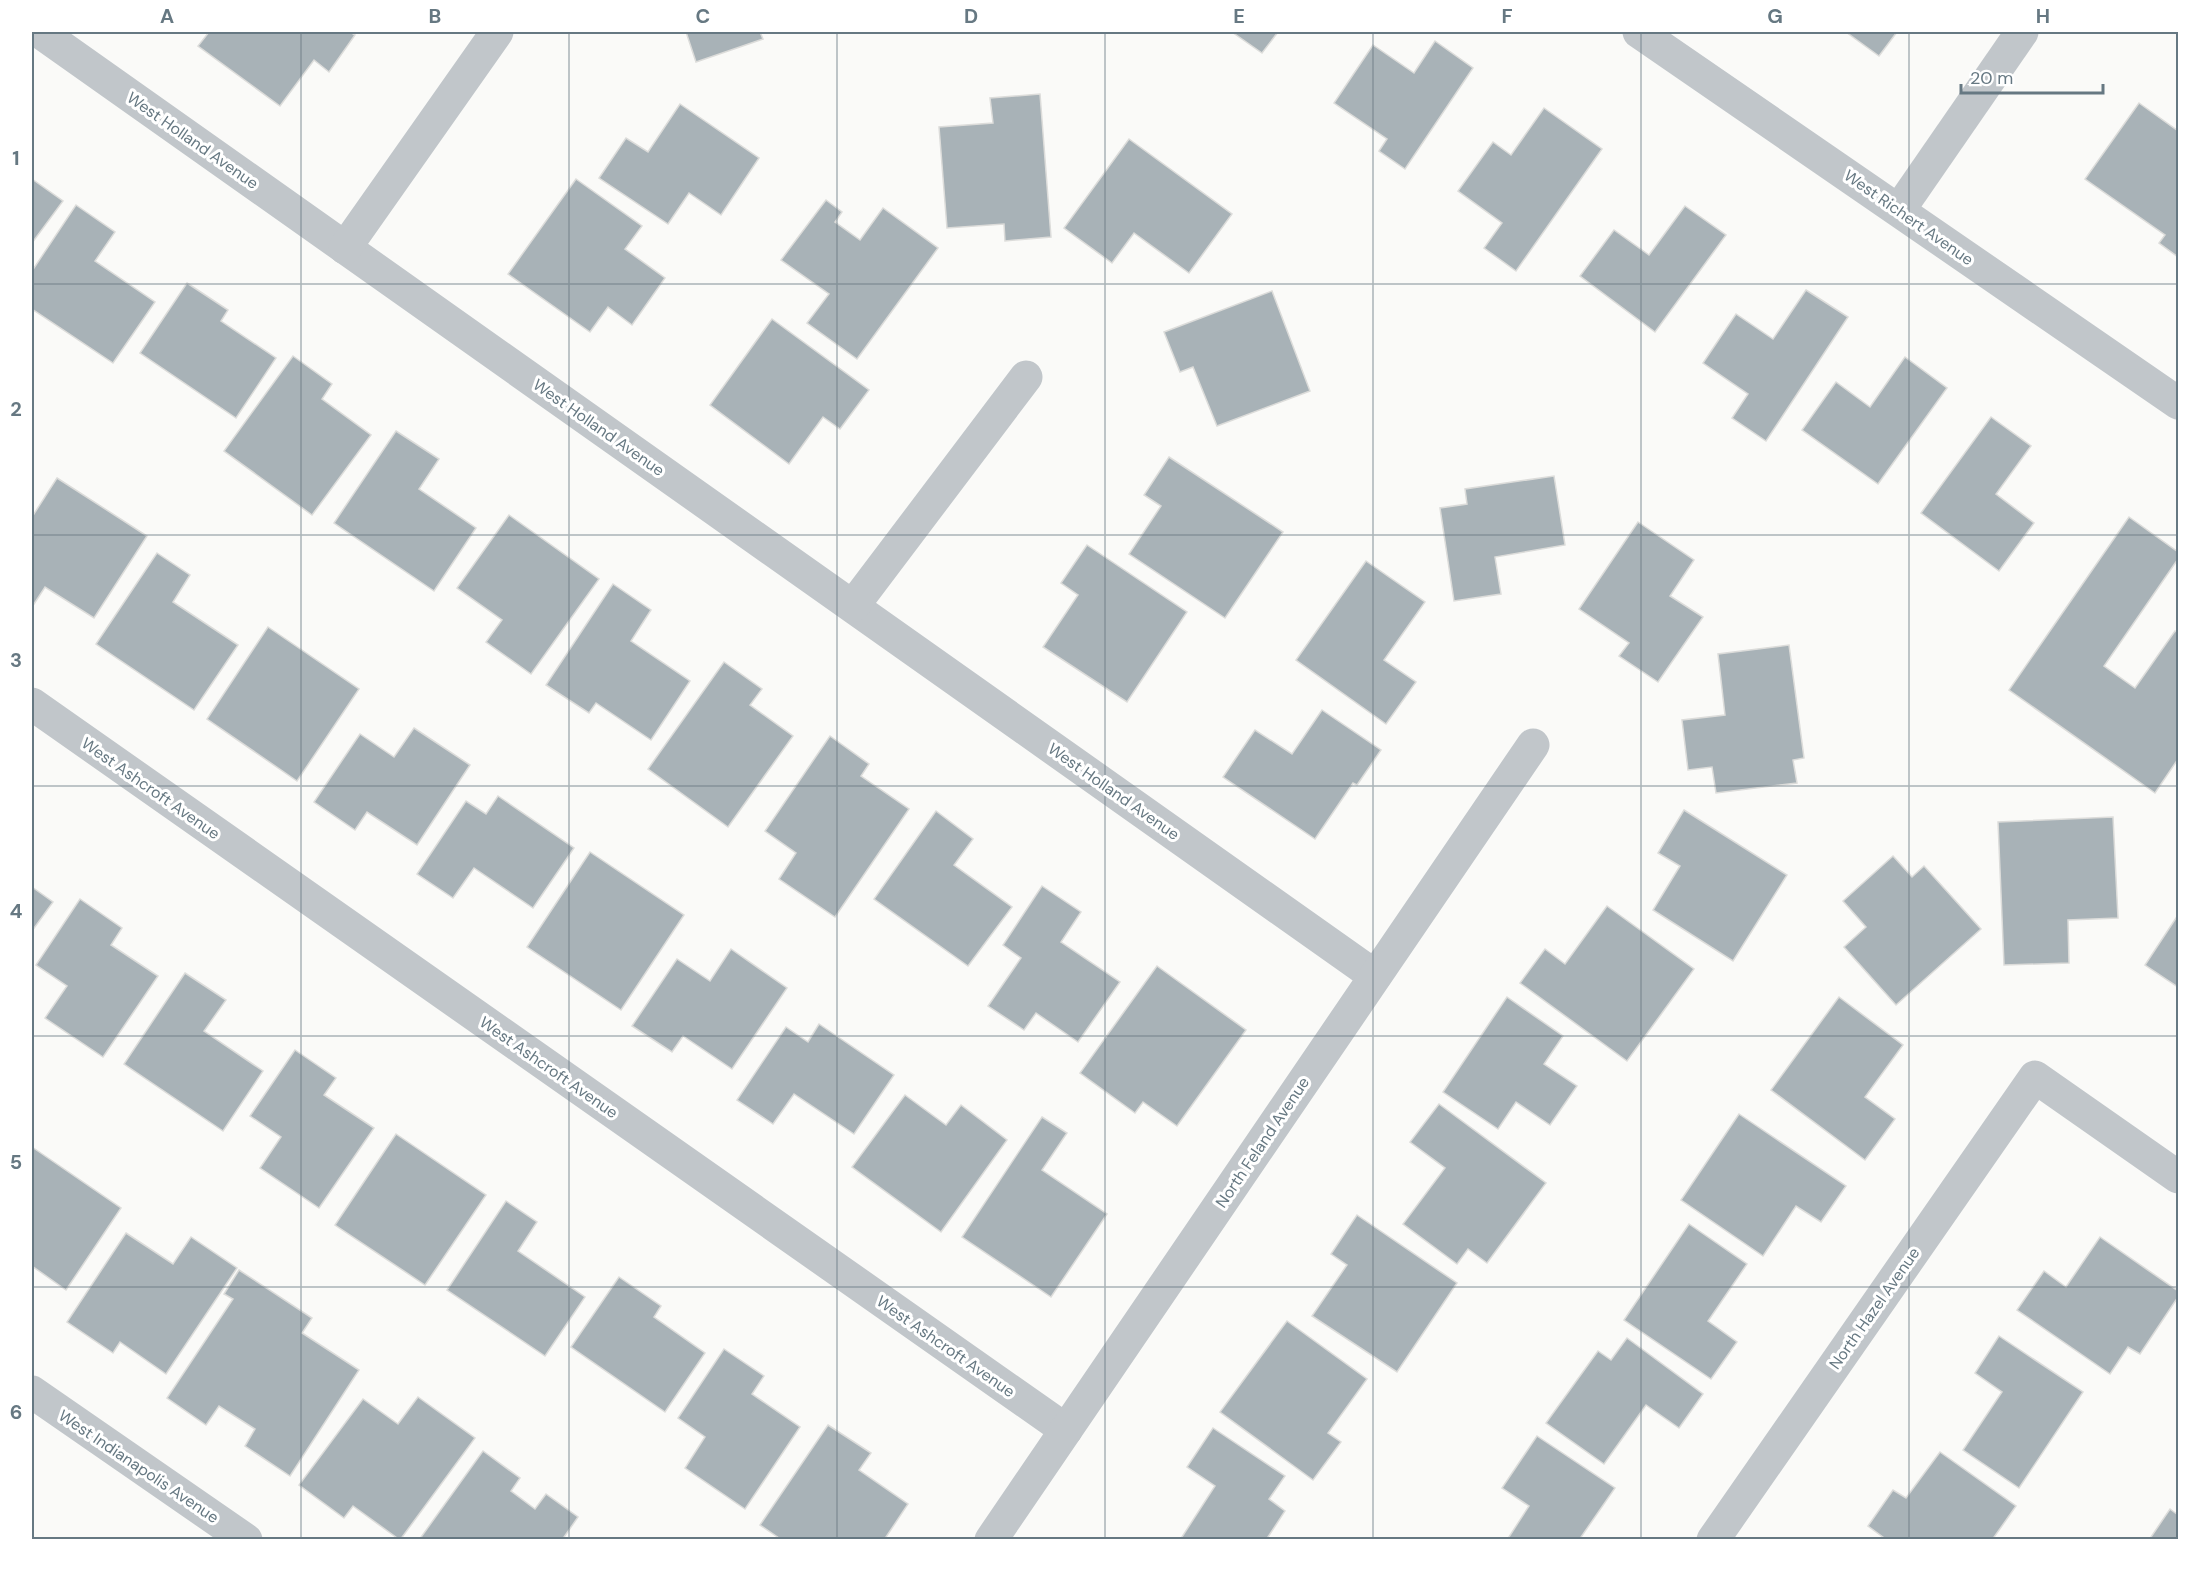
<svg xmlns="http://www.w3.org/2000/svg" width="2210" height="1571" viewBox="0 0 2210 1571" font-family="'DM Sans',sans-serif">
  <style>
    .building { fill: #a8b2b7; stroke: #dcdcda; stroke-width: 1.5 }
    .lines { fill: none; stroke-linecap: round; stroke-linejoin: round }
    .minor { stroke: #c1c6ca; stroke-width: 33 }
    .grid { fill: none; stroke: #667882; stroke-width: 1.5; stroke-opacity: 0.55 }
    .labels { text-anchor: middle; stroke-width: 6; stroke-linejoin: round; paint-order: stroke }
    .street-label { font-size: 16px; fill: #667882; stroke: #fff }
    .neatline { fill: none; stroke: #667882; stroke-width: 2 }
    .grid-label { font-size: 20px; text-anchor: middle; font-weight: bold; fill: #667882 }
  </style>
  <rect width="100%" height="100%" fill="#fafaf8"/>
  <g class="building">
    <path d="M 209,32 L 350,32 L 355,35 L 329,72 L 314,60 L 280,106 L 198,46 Z"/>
    <path d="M 686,32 L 760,32 L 763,39 L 696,62 Z"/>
    <path d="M 1232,32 L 1278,32 L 1262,53 Z"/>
    <path d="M 1846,32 L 1897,32 L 1879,56 Z"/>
    <path d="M 1435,41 L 1473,68 L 1405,169 L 1379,151 L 1387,139 L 1334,103 L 1373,45 L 1414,73 Z"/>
    <path d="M 1040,94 L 1051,237 L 1005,241 L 1004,224 L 947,228 L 939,127 L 993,123 L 990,98 Z"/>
    <path d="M 2139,103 L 2178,131 L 2178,257 L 2159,243 L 2165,235 L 2085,179 Z"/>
    <path d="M 680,104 L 759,158 L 721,215 L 689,193 L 668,224 L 599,178 L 626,138 L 648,152 Z"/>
    <path d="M 1544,108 L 1602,149 L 1516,271 L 1484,248 L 1502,223 L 1458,191 L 1493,142 L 1511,155 Z"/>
    <path d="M 1129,139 L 1232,214 L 1189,273 L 1134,233 L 1112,263 L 1064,228 Z"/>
    <path d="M 32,179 L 63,201 L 32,243 Z"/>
    <path d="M 576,179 L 642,226 L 625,249 L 665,278 L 632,325 L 608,307 L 590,332 L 508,274 Z"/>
    <path d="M 826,200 L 842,212 L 835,222 L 860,240 L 883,208 L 938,248 L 857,359 L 807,323 L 829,294 L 781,260 Z"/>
    <path d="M 76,205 L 115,232 L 95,261 L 155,302 L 113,363 L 32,309 L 32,271 Z"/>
    <path d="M 1685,206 L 1726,235 L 1655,332 L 1580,276 L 1614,230 L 1649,255 Z"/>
    <path d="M 187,283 L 228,310 L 221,321 L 276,358 L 236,418 L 140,353 Z"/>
    <path d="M 1806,290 L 1848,317 L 1766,441 L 1732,418 L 1748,394 L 1703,363 L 1736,314 L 1773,339 Z"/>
    <path d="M 1272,291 L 1310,391 L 1217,426 L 1193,367 L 1180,372 L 1164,332 Z"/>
    <path d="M 772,319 L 869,390 L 840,429 L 823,417 L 789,464 L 710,405 Z"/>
    <path d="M 293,356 L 332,384 L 322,399 L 371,435 L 312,515 L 224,451 Z"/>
    <path d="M 1905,357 L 1947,388 L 1878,484 L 1802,430 L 1836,382 L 1870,407 Z"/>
    <path d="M 1991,417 L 2031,446 L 1996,494 L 2034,523 L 1999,571 L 1921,513 Z"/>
    <path d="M 396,431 L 439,459 L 419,489 L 476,528 L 434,591 L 334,523 Z"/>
    <path d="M 1169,457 L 1283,532 L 1225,618 L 1129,554 L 1161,506 L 1144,495 Z"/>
    <path d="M 1554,476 L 1565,545 L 1495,557 L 1501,594 L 1454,601 L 1440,508 L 1467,504 L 1465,489 Z"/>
    <path d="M 57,478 L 147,536 L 94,618 L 45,587 L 34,604 L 32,602 L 32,517 Z"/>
    <path d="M 509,515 L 599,579 L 531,674 L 486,642 L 502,620 L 457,588 Z"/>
    <path d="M 2129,517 L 2178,552 L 2178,559 L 2104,666 L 2135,688 L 2175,631 L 2178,633 L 2178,759 L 2155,793 L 2009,690 Z"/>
    <path d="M 1638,522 L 1694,560 L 1670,596 L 1703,617 L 1658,682 L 1619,656 L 1629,643 L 1579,609 Z"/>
    <path d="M 1087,545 L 1187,612 L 1127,702 L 1043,647 L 1078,595 L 1061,583 Z"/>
    <path d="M 157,553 L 190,575 L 173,602 L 238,645 L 194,710 L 96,644 Z"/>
    <path d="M 1366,561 L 1425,602 L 1384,660 L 1416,682 L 1386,724 L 1296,660 Z"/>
    <path d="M 613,584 L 651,610 L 631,641 L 690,681 L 651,740 L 596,703 L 589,713 L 546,685 Z"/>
    <path d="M 268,627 L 359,689 L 297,781 L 207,719 Z"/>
    <path d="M 1789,645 L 1804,758 L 1793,760 L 1797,783 L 1716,793 L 1712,767 L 1688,770 L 1682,720 L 1725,715 L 1718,654 Z"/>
    <path d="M 724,662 L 762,689 L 750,705 L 793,736 L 728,827 L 648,769 Z"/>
    <path d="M 1322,710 L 1381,750 L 1357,785 L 1353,783 L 1315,839 L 1223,777 L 1255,730 L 1292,754 Z"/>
    <path d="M 414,728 L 470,765 L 417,845 L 367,812 L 355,830 L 314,802 L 360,734 L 394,757 Z"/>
    <path d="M 830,736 L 869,764 L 861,776 L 909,809 L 835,917 L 779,879 L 796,853 L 765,831 Z"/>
    <path d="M 498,796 L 574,848 L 533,908 L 474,868 L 453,898 L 417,874 L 466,801 L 486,814 Z"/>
    <path d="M 1684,810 L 1787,875 L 1733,961 L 1653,910 L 1680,866 L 1658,853 Z"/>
    <path d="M 936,811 L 973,839 L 954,865 L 1012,907 L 968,966 L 874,899 Z"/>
    <path d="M 2113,817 L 2118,918 L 2068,920 L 2069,963 L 2004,965 L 1998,822 Z"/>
    <path d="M 590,852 L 684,915 L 621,1010 L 527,947 Z"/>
    <path d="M 1893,856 L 1912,877 L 1924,866 L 1981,929 L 1896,1005 L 1844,947 L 1866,927 L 1843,901 Z"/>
    <path d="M 1042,886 L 1081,912 L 1061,942 L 1120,982 L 1078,1042 L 1036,1013 L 1024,1030 L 988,1006 L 1021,958 L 1003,945 Z"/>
    <path d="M 32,887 L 53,902 L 32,931 Z"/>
    <path d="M 80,899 L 122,928 L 111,945 L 158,976 L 103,1057 L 45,1018 L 67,986 L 36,965 Z"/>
    <path d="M 1607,906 L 1694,969 L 1627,1061 L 1520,983 L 1545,949 L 1565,964 Z"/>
    <path d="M 2178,915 L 2178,987 L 2145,965 Z"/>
    <path d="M 731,949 L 787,988 L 732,1069 L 683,1036 L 672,1052 L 632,1026 L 677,959 L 710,981 Z"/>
    <path d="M 1157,966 L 1246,1030 L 1177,1126 L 1143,1102 L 1135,1113 L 1080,1073 Z"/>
    <path d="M 185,973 L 226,1000 L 204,1031 L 263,1071 L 223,1131 L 124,1064 Z"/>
    <path d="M 1507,997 L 1563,1036 L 1544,1064 L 1577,1086 L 1550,1125 L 1516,1102 L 1498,1129 L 1443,1092 Z"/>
    <path d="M 1839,997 L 1903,1045 L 1865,1097 L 1895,1119 L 1865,1160 L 1771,1090 Z"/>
    <path d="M 819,1024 L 894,1075 L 854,1134 L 794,1094 L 773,1124 L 737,1100 L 786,1027 L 808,1042 Z"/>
    <path d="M 295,1050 L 336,1078 L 324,1095 L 374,1128 L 319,1208 L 260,1168 L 281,1137 L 250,1116 Z"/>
    <path d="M 905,1095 L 946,1125 L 961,1105 L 1007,1140 L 941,1232 L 852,1167 Z"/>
    <path d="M 1439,1104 L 1546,1183 L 1487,1263 L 1468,1249 L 1457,1264 L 1403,1224 L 1445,1168 L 1410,1142 Z"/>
    <path d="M 1739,1114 L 1846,1186 L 1821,1222 L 1796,1206 L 1763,1256 L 1681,1200 Z"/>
    <path d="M 1042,1117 L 1067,1133 L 1042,1170 L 1107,1214 L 1051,1297 L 962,1237 Z"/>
    <path d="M 396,1134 L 486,1195 L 425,1285 L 335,1225 Z"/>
    <path d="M 32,1147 L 121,1208 L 66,1290 L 32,1266 Z"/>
    <path d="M 506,1201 L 537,1222 L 518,1251 L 585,1297 L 545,1356 L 447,1290 Z"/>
    <path d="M 1357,1215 L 1457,1283 L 1397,1372 L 1312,1316 L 1347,1265 L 1331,1254 Z"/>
    <path d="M 1689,1224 L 1747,1264 L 1708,1321 L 1737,1342 L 1711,1379 L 1624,1320 Z"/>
    <path d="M 126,1233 L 173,1264 L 191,1237 L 237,1268 L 166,1374 L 120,1342 L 113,1353 L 67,1322 Z"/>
    <path d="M 2100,1237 L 2178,1291 L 2178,1297 L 2140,1354 L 2128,1347 L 2110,1374 L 2017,1310 L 2044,1271 L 2066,1287 Z"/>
    <path d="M 239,1270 L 312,1318 L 302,1333 L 359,1370 L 290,1476 L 245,1446 L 255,1429 L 219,1406 L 206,1425 L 167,1398 L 233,1299 L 224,1294 Z"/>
    <path d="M 619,1277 L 661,1306 L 654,1317 L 705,1353 L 665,1412 L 571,1347 Z"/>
    <path d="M 1287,1321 L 1367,1379 L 1328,1433 L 1341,1442 L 1313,1480 L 1220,1412 Z"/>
    <path d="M 1999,1336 L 2083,1392 L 2019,1488 L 1963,1450 L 2002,1392 L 1975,1373 Z"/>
    <path d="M 1627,1338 L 1703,1394 L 1679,1428 L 1646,1405 L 1604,1464 L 1546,1423 L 1598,1351 L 1611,1360 Z"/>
    <path d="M 724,1349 L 764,1376 L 752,1394 L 800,1427 L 745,1509 L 685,1468 L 705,1437 L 678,1418 Z"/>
    <path d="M 418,1397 L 475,1438 L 400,1540 L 353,1506 L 344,1518 L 299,1485 L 363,1399 L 398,1424 Z"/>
    <path d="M 828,1425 L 871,1453 L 859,1470 L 908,1504 L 884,1540 L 782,1540 L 760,1525 Z"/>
    <path d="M 1213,1428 L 1285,1476 L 1269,1499 L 1285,1511 L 1266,1540 L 1180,1540 L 1215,1486 L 1187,1467 Z"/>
    <path d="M 1537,1436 L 1615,1488 L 1581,1537 L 1585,1540 L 1507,1540 L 1529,1506 L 1502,1488 Z"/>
    <path d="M 483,1451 L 520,1478 L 511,1491 L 535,1509 L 546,1494 L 578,1517 L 562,1540 L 419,1540 Z"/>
    <path d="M 1940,1452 L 2016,1506 L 1992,1540 L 1887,1540 L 1868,1526 L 1893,1490 L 1906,1498 Z"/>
    <path d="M 2170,1509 L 2178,1515 L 2178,1540 L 2149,1540 Z"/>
  </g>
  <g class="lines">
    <g class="minor">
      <path d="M 40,32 L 1375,976"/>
      <path d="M 1639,32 L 2178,403"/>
      <path d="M 1899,210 L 2022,32"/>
      <path d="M 345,248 L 497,32"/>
      <path d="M 853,606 L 1026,377"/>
      <path d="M 32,704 L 1066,1430"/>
      <path d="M 32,1392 L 246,1540"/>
      <path d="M 991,1540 L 1533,745"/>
      <path d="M 1713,1540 L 2035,1077 L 2178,1177"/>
    </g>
  </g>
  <path class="grid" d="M 301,32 L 301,1540M 569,32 L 569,1540M 837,32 L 837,1540M 1105,32 L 1105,1540M 1373,32 L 1373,1540M 1641,32 L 1641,1540M 1909,32 L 1909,1540M 32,284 L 2178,284M 32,535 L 2178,535M 32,786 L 2178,786M 32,1036 L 2178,1036M 32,1287 L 2178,1287"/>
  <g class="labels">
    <g class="street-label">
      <text transform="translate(193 140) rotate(35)" y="6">West Holland Avenue</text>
      <text transform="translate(1909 217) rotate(35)" y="6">West Richert Avenue</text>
      <text transform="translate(599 427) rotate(35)" y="6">West Holland Avenue</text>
      <text transform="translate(151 788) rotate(35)" y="6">West Ashcroft Avenue</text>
      <text transform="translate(1114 791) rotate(35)" y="6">West Holland Avenue</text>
      <text transform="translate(549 1067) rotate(35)" y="6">West Ashcroft Avenue</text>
      <text transform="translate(1262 1142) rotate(-56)" y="6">North Feland Avenue</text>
      <text transform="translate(1874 1308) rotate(-55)" y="6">North Hazel Avenue</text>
      <text transform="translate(946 1346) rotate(35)" y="6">West Ashcroft Avenue</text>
      <text transform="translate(139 1466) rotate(34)" y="6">West Indianapolis Avenue</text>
    </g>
  </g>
  <rect width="2210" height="1571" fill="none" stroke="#ffffff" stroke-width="66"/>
  <path d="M1961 84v9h142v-9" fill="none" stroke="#667882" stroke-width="3"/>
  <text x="1970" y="84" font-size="18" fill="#667882" stroke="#ffffff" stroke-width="4.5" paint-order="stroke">20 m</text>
  <rect x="33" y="33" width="2144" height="1505" class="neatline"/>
  <g class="grid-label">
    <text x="167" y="23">A</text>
    <text x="435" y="23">B</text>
    <text x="703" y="23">C</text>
    <text x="971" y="23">D</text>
    <text x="1239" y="23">E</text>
    <text x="1507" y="23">F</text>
    <text x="1775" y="23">G</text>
    <text x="2043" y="23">H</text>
    <text x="16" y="165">1</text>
    <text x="16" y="416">2</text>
    <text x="16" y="667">3</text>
    <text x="16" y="918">4</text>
    <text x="16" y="1169">5</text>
    <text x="16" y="1419">6</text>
  </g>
</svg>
